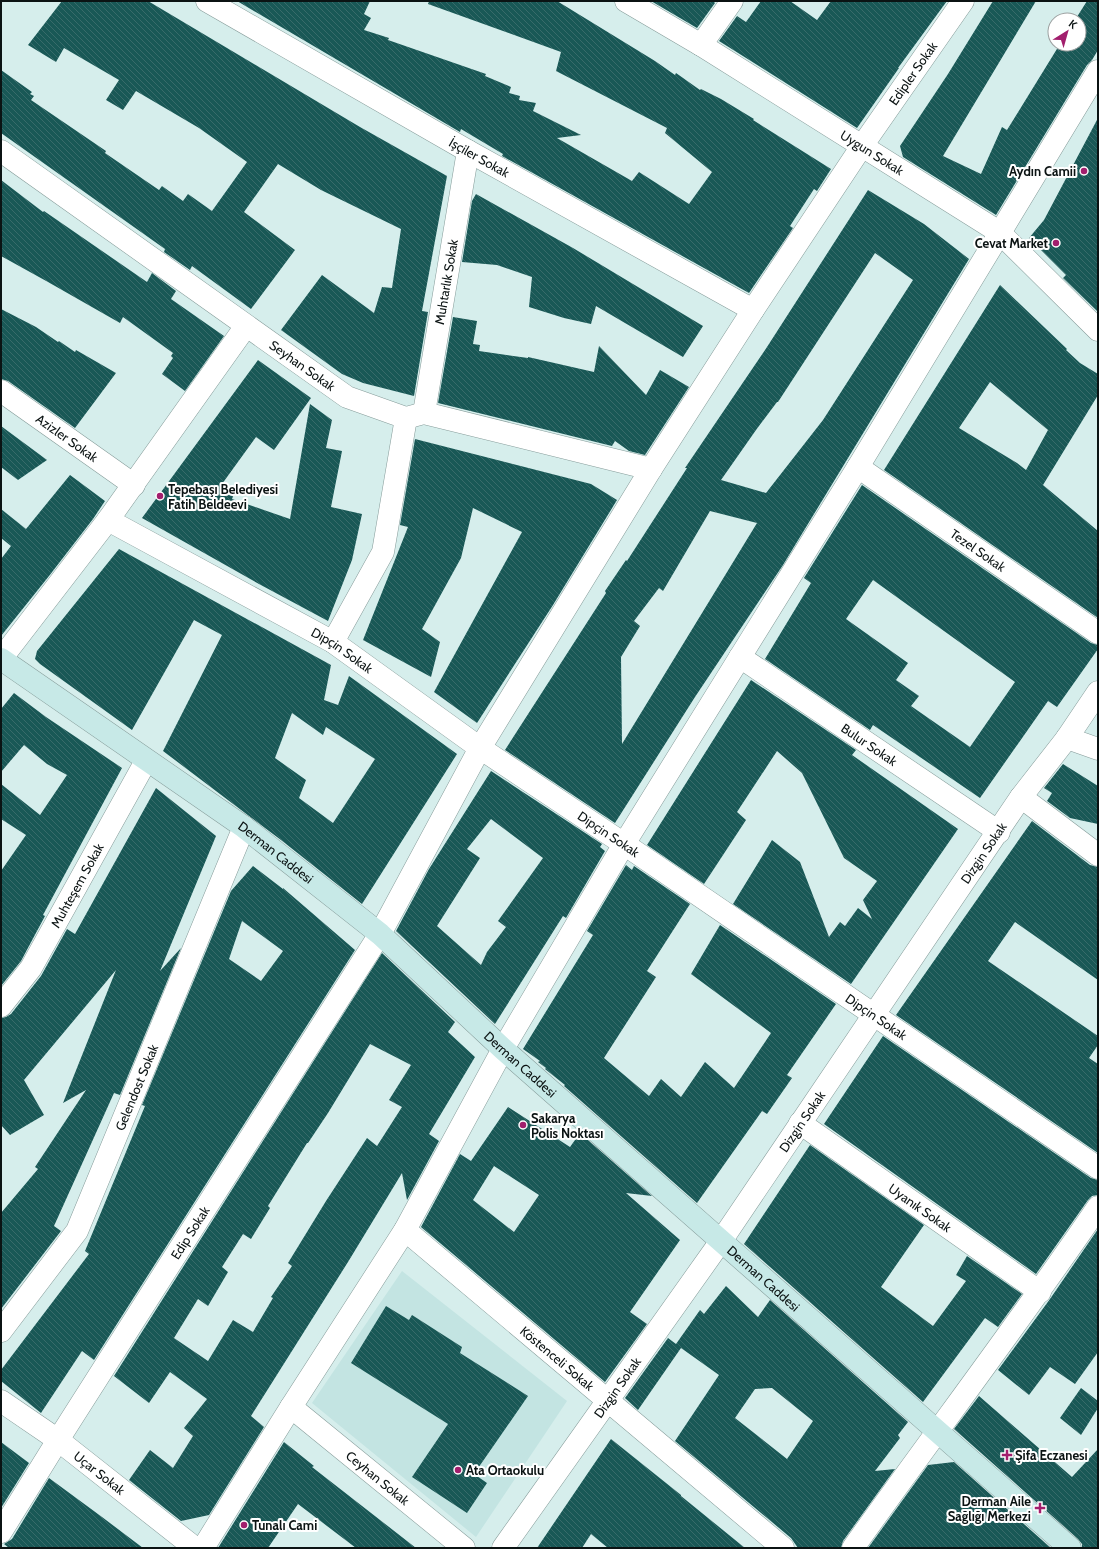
<svg xmlns="http://www.w3.org/2000/svg" width="1099" height="1549" viewBox="0 0 1099 1549" font-family="Cabin,sans-serif">
  <style>
    .built { fill: #c3e4e2 }
    .building { fill: url(#building-back-hatch); fill-rule: evenodd }
    .lines { fill: none; stroke-linecap: round; stroke-linejoin: round }
    .minor-casing { stroke: #869c9a; stroke-width: 23 }
    .secondary-casing { stroke: #869c9a; stroke-width: 23 }
    .minor { stroke: #fff; stroke-width: 22 }
    .secondary { stroke: #c7e9e7; stroke-width: 22 }
    .poi-dot { fill: #a21e6d; stroke: #fff; stroke-width: 1.5 }
    .labels { text-anchor: middle; stroke-width: 4; stroke-linejoin: round; paint-order: stroke }
    .street-label { font-size: 13px; fill: #0b1313; stroke: #fff }
    .poi-label { font-size: 13px; font-weight: bold; fill: #0b1313; stroke: #fff; text-anchor: start }
  </style>
  <defs>
    <pattern id="building-back-hatch" width="6" height="6" patternUnits="userSpaceOnUse"><rect width="6" height="6" fill="#195856"/><path d="M-1 5l2 2M0 0l6 6M5-1l2 2" fill="none" stroke="#386b6a"/></pattern>
  </defs>
  <rect width="100%" height="100%" fill="#d6eeec"/>
  <path class="built" d="M 402,1271 L 567,1401 L 476,1537 L 312,1403 Z"/>
  <g class="building">
    <path d="M 62,1 L 148,1 L 360,127 L 447,176 L 422,311 L 428,312 L 414,396 L 363,383 L 342,374 L 281,330 L 322,275 L 374,313 L 382,287 L 392,288 L 401,229 L 321,190 L 278,164 L 244,212 L 295,250 L 251,309 L 192,266 L 190,270 L 164,252 L 165,249 L 1,133 L 1,70 L 32,92 L 30,94 L 34,96 L 31,100 L 106,151 L 105,153 L 159,190 L 162,186 L 183,201 L 188,194 L 212,211 L 247,162 L 199,128 L 136,91 L 123,110 L 106,100 L 119,80 L 64,48 L 56,62 L 28,45 Z"/>
    <path d="M 237,1 L 370,1 L 364,14 L 371,18 L 364,30 L 389,38 L 388,40 L 486,74 L 485,76 L 511,87 L 509,93 L 520,96 L 519,100 L 536,103 L 533,111 L 581,135 L 557,138 L 632,181 L 639,172 L 689,204 L 712,172 L 665,133 L 667,128 L 556,71 L 561,52 L 428,4 L 429,1 L 557,1 L 655,61 L 675,75 L 676,73 L 700,90 L 701,89 L 721,99 L 754,119 L 753,120 L 831,169 L 817,191 L 814,189 L 790,226 L 793,228 L 749,293 L 502,156 L 503,154 L 461,129 L 460,132 Z"/>
    <path d="M 651,1 L 713,1 L 715,3 L 697,28 Z"/>
    <path d="M 761,1 L 790,1 L 817,20 L 831,1 L 947,1 L 898,68 L 899,68 L 857,128 L 719,41 L 737,16 L 746,22 Z"/>
    <path d="M 993,1 L 1036,1 L 943,156 L 981,174 L 1002,127 L 1007,130 L 1060,44 L 1079,44 L 1079,20 L 1075,20 L 1087,1 L 1098,1 L 1098,50 L 1092,60 L 1087,65 L 996,215 L 903,157 L 900,146 L 948,74 Z"/>
    <path d="M 1098,118 L 1098,312 L 1063,278 L 1066,275 L 1029,238 L 1044,220 Z"/>
    <path d="M 1,180 L 43,212 L 44,211 L 147,282 L 152,273 L 176,291 L 171,299 L 224,336 L 185,391 L 162,374 L 173,358 L 171,356 L 173,353 L 123,317 L 120,323 L 48,282 L 1,256 Z"/>
    <path d="M 868,190 L 924,224 L 969,259 L 783,565 L 695,697 L 615,823 L 505,750 L 606,593 L 605,591 L 626,560 L 627,561 L 687,468 L 685,468 L 767,347 ZM 875,253 L 913,280 L 823,420 L 766,493 L 721,480 L 756,430 L 777,402 L 778,402 ZM 710,511 L 757,523 L 622,744 L 621,657 L 640,626 L 634,621 L 659,588 L 663,591 Z"/>
    <path d="M 476,194 L 573,248 L 703,326 L 683,357 L 596,306 L 591,324 L 564,318 L 529,307 L 532,277 L 497,265 L 462,262 L 472,201 Z"/>
    <path d="M 1000,285 L 1067,349 L 1066,350 L 1080,363 L 1098,374 L 1098,395 L 1043,485 L 1098,531 L 1098,618 L 884,470 ZM 990,382 L 1048,430 L 1026,470 L 1017,463 L 959,428 Z"/>
    <path d="M 1,309 L 36,327 L 58,342 L 59,341 L 75,352 L 76,350 L 116,373 L 75,428 L 8,381 L 1,379 Z"/>
    <path d="M 453,317 L 477,321 L 473,344 L 480,345 L 479,351 L 528,358 L 528,357 L 594,372 L 599,346 L 646,395 L 660,370 L 689,387 L 645,455 L 629,451 L 615,441 L 612,446 L 438,403 Z"/>
    <path d="M 258,360 L 311,398 L 274,450 L 256,437 L 222,484 L 236,489 L 232,499 L 290,519 L 310,404 L 332,420 L 326,448 L 342,451 L 331,507 L 362,514 L 352,560 L 328,621 L 259,584 L 142,518 Z"/>
    <path d="M 1,426 L 47,460 L 18,480 L 1,467 Z"/>
    <path d="M 415,439 L 591,484 L 617,500 L 553,605 L 477,723 L 434,692 L 522,532 L 473,508 L 461,558 L 422,629 L 440,642 L 431,677 L 363,640 L 408,527 L 400,525 Z"/>
    <path d="M 70,475 L 105,501 L 93,519 L 49,576 L 1,636 L 1,559 L 11,546 L 1,538 L 1,509 L 26,529 Z"/>
    <path d="M 862,485 L 1091,643 L 1098,645 L 1098,649 L 1057,707 L 1048,701 L 980,798 L 873,725 L 870,730 L 765,659 L 811,583 L 804,578 ZM 873,580 L 1015,682 L 970,747 L 911,706 L 919,696 L 896,680 L 908,663 L 846,619 Z"/>
    <path d="M 119,549 L 331,665 L 324,700 L 338,705 L 349,676 L 457,754 L 362,904 L 281,840 L 163,751 L 222,635 L 194,620 L 132,730 L 40,664 L 35,659 L 37,651 ZM 292,713 L 323,735 L 326,727 L 375,759 L 333,823 L 299,798 L 306,780 L 275,758 Z"/>
    <path d="M 751,680 L 856,750 L 852,755 L 958,829 L 851,984 L 733,904 L 772,840 L 800,862 L 829,937 L 840,922 L 845,926 L 858,908 L 872,919 L 863,900 L 877,881 L 844,858 L 802,773 L 777,751 L 737,812 L 746,820 L 704,884 L 647,845 Z"/>
    <path d="M 14,693 L 46,717 L 122,768 L 43,915 L 45,916 L 21,961 L 1,986 L 1,871 L 26,835 L 1,819 L 1,784 L 40,815 L 67,775 L 47,764 L 24,745 L 1,772 L 1,709 Z"/>
    <path d="M 1063,764 L 1098,786 L 1098,824 L 1070,818 L 1047,801 L 1052,793 L 1044,788 Z"/>
    <path d="M 491,771 L 602,844 L 600,847 L 605,851 L 566,918 L 563,916 L 495,1024 L 396,931 L 429,869 ZM 491,819 L 543,858 L 498,921 L 506,927 L 487,952 L 481,965 L 437,926 L 480,858 L 467,849 Z"/>
    <path d="M 156,788 L 216,836 L 160,971 L 181,948 L 120,1095 L 114,1093 L 54,1226 L 61,1231 L 1,1309 L 1,1213 L 38,1169 L 35,1167 L 86,1090 L 63,1103 L 116,970 L 24,1080 L 44,1115 L 10,1135 L 1,1125 L 1,1018 L 6,1017 L 11,1014 L 41,976 L 67,929 L 75,934 Z"/>
    <path d="M 1032,821 L 1090,865 L 1098,867 L 1098,980 L 1015,922 L 988,961 L 1098,1036 L 1098,1045 L 1089,1058 L 1098,1064 L 1098,1153 L 896,1015 Z"/>
    <path d="M 626,865 L 632,870 L 634,866 L 690,904 L 647,971 L 656,977 L 604,1058 L 649,1096 L 661,1079 L 681,1097 L 705,1062 L 734,1088 L 771,1033 L 691,974 L 720,925 L 836,1004 L 787,1075 L 792,1078 L 767,1114 L 762,1111 L 697,1203 L 564,1086 L 565,1085 L 545,1069 L 546,1068 L 538,1062 L 540,1061 L 523,1049 L 593,935 L 587,931 Z"/>
    <path d="M 253,866 L 283,889 L 283,888 L 355,950 L 94,1360 L 82,1351 L 41,1413 L 1,1381 L 1,1370 L 89,1254 L 85,1251 L 145,1106 L 142,1105 L 231,891 ZM 242,921 L 283,951 L 261,981 L 229,959 Z"/>
    <path d="M 382,953 L 455,1022 L 448,1032 L 475,1057 L 429,1134 L 439,1141 L 407,1200 L 402,1173 L 348,1262 L 251,1416 L 264,1427 L 209,1515 L 181,1521 L 129,1480 L 150,1450 L 173,1468 L 193,1436 L 184,1428 L 207,1399 L 170,1372 L 149,1403 L 114,1376 ZM 370,1044 L 411,1065 L 389,1100 L 402,1107 L 377,1146 L 367,1138 L 326,1201 L 288,1263 L 292,1266 L 271,1297 L 273,1298 L 253,1332 L 233,1320 L 208,1361 L 174,1338 L 198,1299 L 208,1306 L 228,1272 L 222,1267 L 243,1234 L 251,1239 L 270,1208 L 268,1206 L 307,1143 L 308,1143 L 328,1113 Z"/>
    <path d="M 883,1036 L 1091,1178 L 1098,1180 L 1098,1195 L 1092,1196 L 1088,1200 L 1036,1274 L 824,1124 Z"/>
    <path d="M 508,1107 L 570,1147 L 580,1133 L 652,1196 L 626,1193 L 680,1240 L 630,1312 L 647,1324 L 605,1382 L 421,1227 L 460,1154 L 471,1161 ZM 494,1166 L 539,1195 L 514,1232 L 473,1200 Z"/>
    <path d="M 810,1145 L 924,1225 L 881,1287 L 933,1326 L 966,1281 L 956,1275 L 967,1256 L 1022,1294 L 998,1327 L 985,1318 L 923,1402 L 744,1244 Z"/>
    <path d="M 1098,1229 L 1098,1352 L 1075,1384 L 1050,1367 L 1029,1395 L 998,1370 L 1050,1299 Z"/>
    <path d="M 726,1286 L 758,1317 L 770,1300 L 908,1422 L 898,1435 L 900,1438 L 875,1471 L 895,1469 L 843,1541 L 841,1548 L 798,1548 L 791,1538 L 675,1441 L 719,1375 L 681,1348 L 638,1410 L 625,1398 L 668,1338 L 676,1344 L 700,1310 L 704,1314 ZM 772,1388 L 813,1421 L 787,1459 L 735,1418 L 755,1389 Z"/>
    <path d="M 386,1306 L 409,1320 L 412,1315 L 462,1347 L 460,1353 L 528,1396 L 474,1474 L 487,1483 L 467,1513 L 412,1477 L 448,1424 L 351,1363 Z"/>
    <path d="M 1081,1388 L 1098,1401 L 1098,1408 L 1081,1435 L 1060,1418 Z"/>
    <path d="M 979,1396 L 1072,1477 L 1098,1449 L 1098,1548 L 1082,1548 L 1082,1544 L 1078,1539 L 954,1429 Z"/>
    <path d="M 611,1439 L 681,1495 L 681,1496 L 745,1548 L 608,1548 L 591,1534 L 582,1548 L 537,1548 Z"/>
    <path d="M 1,1442 L 29,1463 L 1,1508 Z"/>
    <path d="M 284,1442 L 314,1466 L 312,1467 L 416,1548 L 356,1548 L 298,1504 L 268,1548 L 218,1548 Z"/>
    <path d="M 954,1462 L 1051,1548 L 868,1548 L 928,1465 Z"/>
    <path d="M 49,1478 L 102,1517 L 143,1548 L 9,1548 L 4,1544 L 12,1539 Z"/>
  </g>
  <g class="lines">
    <defs>
      <g id="minor">
        <path id="s1" d="M 207,1 L 468,151 L 753,310"/>
        <path id="s2" d="M 626,1 L 701,45 L 999,232 L 1098,330"/>
        <path d="M 701,45 L 732,1"/>
        <path id="s3" d="M 1,151 L 347,397 L 406,418 L 424,413 L 651,469"/>
        <path id="s4" d="M 1,391 L 134,485"/>
        <path id="s5" d="M 424,413 L 468,151"/>
        <path id="s6" d="M 858,467 L 1098,633"/>
        <path id="s7" d="M 108,520 L 333,642 L 480,748 L 624,844 L 1098,1168"/>
        <path d="M 333,642 L 383,552 L 406,418"/>
        <path id="s8" d="M 740,657 L 999,832"/>
        <path d="M 1,659 L 108,520 L 246,326"/>
        <path d="M 1067,738 L 1098,749"/>
        <path d="M 1021,797 L 1098,855"/>
        <path id="s9" d="M 1,1006 L 31,968 L 146,761"/>
        <path id="s10" d="M 800,1123 L 1040,1292"/>
        <path id="s11" d="M 405,1230 L 783,1548"/>
        <path id="s12" d="M 1,1331 L 77,1231 L 244,827"/>
        <path id="s13" d="M 1,1401 L 58,1440 L 195,1548"/>
        <path id="s14" d="M 291,1407 L 464,1548"/>
        <path id="s15" d="M 1,1532 L 58,1440 L 380,934 L 480,748 L 651,469 L 753,310 L 862,146 L 963,1"/>
        <path d="M 203,1548 L 291,1407 L 405,1230 L 503,1049 L 624,844 L 858,467 L 1098,71"/>
        <path id="s16" d="M 503,1548 L 721,1241 L 1021,797 L 1067,738 L 1098,692"/>
        <path d="M 853,1548 C 934,1434 1019,1323 1098,1207"/>
      </g>
      <g id="secondary">
        <path id="s17" d="M 1,659 L 244,827 L 380,934 L 503,1049 L 1070,1548"/>
      </g>
    </defs>
    <use href="#minor" class="minor-casing"/>
    <use href="#secondary" class="secondary-casing"/>
    <use href="#minor" class="minor"/>
    <use href="#secondary" class="secondary"/>
  </g>
  <g class="poi-dot">
    <circle cx="1084" cy="171" r="4"/>
    <circle cx="1056" cy="243" r="4"/>
    <circle cx="160" cy="496" r="4"/>
    <circle cx="523" cy="1125" r="4"/>
    <path d="M1005 1449h4v4h4v4h-4v4h-4v-4h-4v-4h4z"/>
    <circle cx="458" cy="1470" r="4"/>
    <path d="M1038 1502h4v4h4v4h-4v4h-4v-4h-4v-4h4z"/>
    <circle cx="244" cy="1525" r="4"/>
  </g>
  <g class="labels">
    <g class="street-label">
      <text dy="5" stroke="none"><textPath href="#s15" startOffset="1721">Edipler Sokak</textPath></text>
      <text dy="5" stroke="none"><textPath href="#s2" startOffset="289">Uygun Sokak</textPath></text>
      <text dy="5" stroke="none"><textPath href="#s1" startOffset="314">İşçiler Sokak</textPath></text>
      <text dy="5" stroke="none"><textPath href="#s5" startOffset="133">Muhtarlık Sokak</textPath></text>
      <text dy="5" stroke="none"><textPath href="#s3" startOffset="370">Seyhan Sokak</textPath></text>
      <text dy="5" stroke="none"><textPath href="#s4" startOffset="81">Azizler Sokak</textPath></text>
      <text dy="5" stroke="none"><textPath href="#s6" startOffset="146">Tezel Sokak</textPath></text>
      <text dy="5" stroke="none"><textPath href="#s7" startOffset="268">Dipçin Sokak</textPath></text>
      <text dy="5" stroke="none"><textPath href="#s8" startOffset="156">Bulur Sokak</textPath></text>
      <text dy="5" stroke="none"><textPath href="#s7" startOffset="592">Dipçin Sokak</textPath></text>
      <text dy="5" stroke="none"><textPath href="#s17" startOffset="336">Derman Caddesi</textPath></text>
      <text dy="5" stroke="none"><textPath href="#s16" startOffset="845">Dizgin Sokak</textPath></text>
      <text dy="5" stroke="none"><textPath href="#s9" startOffset="143">Muhteşem Sokak</textPath></text>
      <text dy="5" stroke="none"><textPath href="#s7" startOffset="916">Dipçin Sokak</textPath></text>
      <text dy="5" stroke="none"><textPath href="#s17" startOffset="660">Derman Caddesi</textPath></text>
      <text dy="5" stroke="none"><textPath href="#s12" startOffset="281">Gelendost Sokak</textPath></text>
      <text dy="5" stroke="none"><textPath href="#s16" startOffset="521">Dizgin Sokak</textPath></text>
      <text dy="5" stroke="none"><textPath href="#s10" startOffset="147">Uyanık Sokak</textPath></text>
      <text dy="5" stroke="none"><textPath href="#s15" startOffset="354">Edip Sokak</textPath></text>
      <text dy="5" stroke="none"><textPath href="#s17" startOffset="984">Derman Caddesi</textPath></text>
      <text dy="5" stroke="none"><textPath href="#s11" startOffset="199">Köstenceli Sokak</textPath></text>
      <text dy="5" stroke="none"><textPath href="#s16" startOffset="197">Dizgin Sokak</textPath></text>
      <text dy="5" stroke="none"><textPath href="#s13" startOffset="122">Uçar Sokak</textPath></text>
      <text dy="5" stroke="none"><textPath href="#s14" startOffset="112">Ceyhan Sokak</textPath></text>
    </g>
    <g class="poi-label">
      <text x="1076" y="176" text-anchor="end">Aydın Camii</text>
      <text x="1048" y="248" text-anchor="end">Cevat Market</text>
      <text x="168" y="494">Tepebaşı Belediyesi<tspan x="168" dy="15">Fatih Beldeevi</tspan></text>
      <text x="531" y="1123">Sakarya<tspan x="531" dy="15">Polis Noktası</tspan></text>
      <text x="1015" y="1460">Şifa Eczanesi</text>
      <text x="466" y="1475">Ata Ortaokulu</text>
      <text x="1031" y="1506" text-anchor="end">Derman Aile<tspan x="1031" dy="15">Sağlığı Merkezi</tspan></text>
      <text x="252" y="1530">Tunalı Cami</text>
    </g>
  </g>
  <rect width="1099" height="1549" fill="none" stroke="#0b1313" stroke-width="4"/>
  <g transform="translate(1067 32) rotate(37)"><circle r="19" fill="#ffffff" stroke="#9da1a1"/>
  <path d="M0-3L7 15L0 10L-7 15Z" fill="#a21e6d"/>
  <text y="-6" font-size="11" font-weight="bold" text-anchor="middle" fill="#0b1313">K</text>
  </g>
</svg>
